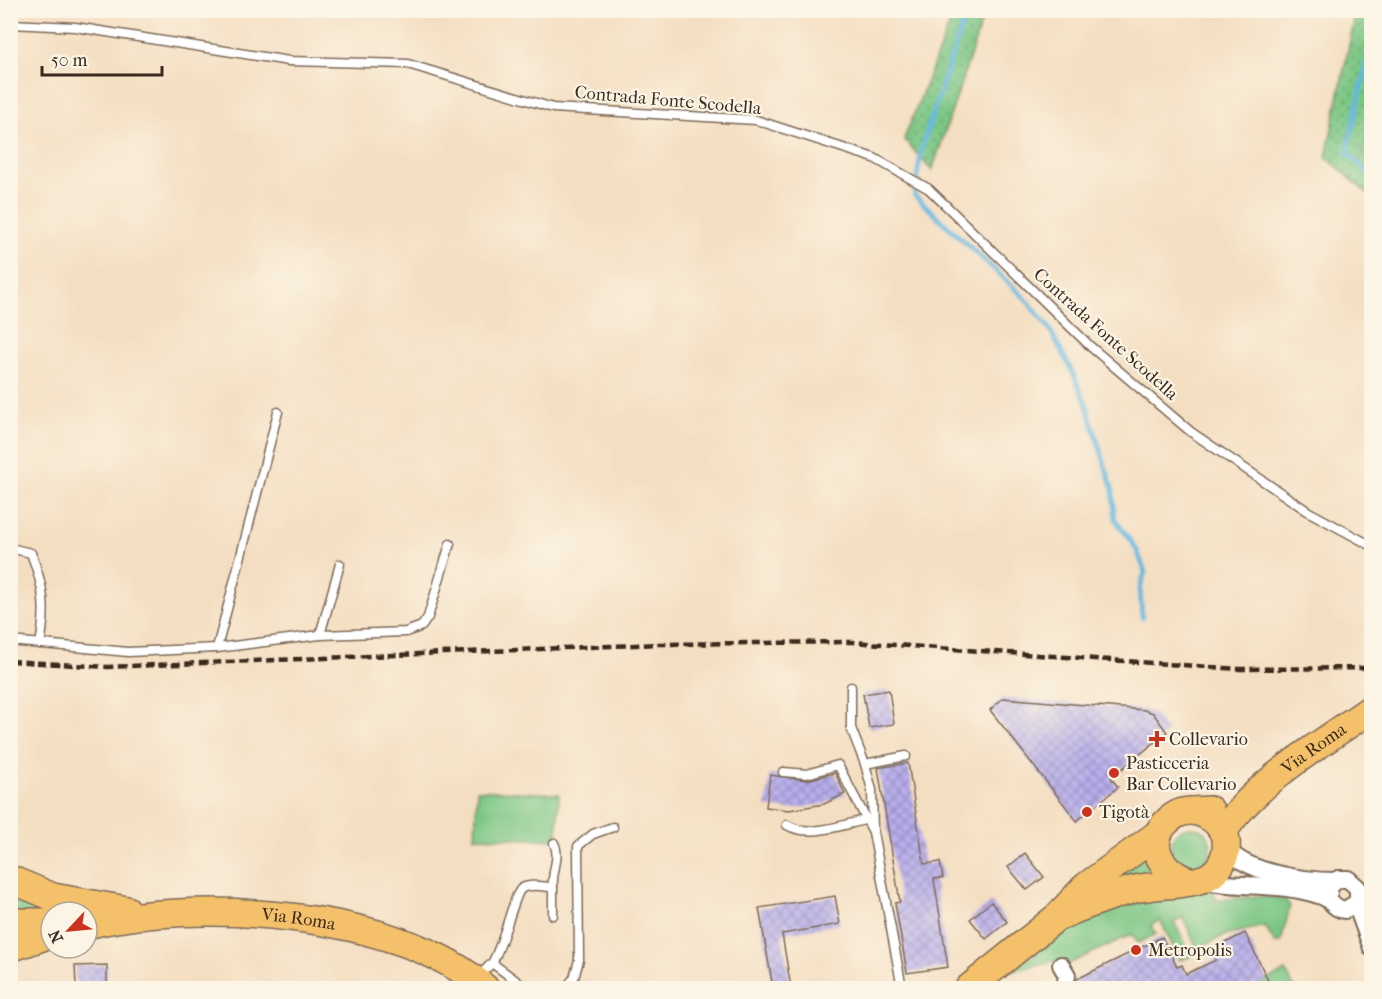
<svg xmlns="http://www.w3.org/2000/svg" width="1382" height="999" viewBox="0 0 1382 999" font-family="'IM FELL French Canon',serif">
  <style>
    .grass { fill: url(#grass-dots); stroke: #5b7851; stroke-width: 1.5 }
    .green { fill: #7bc684; stroke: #5b7851; stroke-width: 1.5 }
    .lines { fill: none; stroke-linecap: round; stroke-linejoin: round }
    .stream { stroke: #63b8df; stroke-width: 4.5 }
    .building { fill: url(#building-cross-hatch) }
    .service-casing { stroke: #7c6957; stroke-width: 11 }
    .minor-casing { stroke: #7c6957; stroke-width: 20 }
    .primary-casing { stroke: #7c6957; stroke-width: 30 }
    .service { stroke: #fff; stroke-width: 8 }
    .minor { stroke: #fff; stroke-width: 16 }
    .primary { stroke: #f4c16a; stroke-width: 27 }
    .rail { stroke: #3b2a1e; stroke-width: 4.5; stroke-dasharray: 9 4.5; stroke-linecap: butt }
    .poi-dot { fill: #c8321e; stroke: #fcf5e5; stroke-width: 2 }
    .labels { text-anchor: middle; stroke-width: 4.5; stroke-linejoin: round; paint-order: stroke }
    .street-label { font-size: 18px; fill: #3b2a1e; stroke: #fcf5e5 }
    .poi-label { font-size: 18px; fill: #3b2a1e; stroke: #fcf5e5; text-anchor: start }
  </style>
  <defs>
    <pattern id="grass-dots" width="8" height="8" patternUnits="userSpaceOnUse" patternTransform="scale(1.5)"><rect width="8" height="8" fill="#7bc684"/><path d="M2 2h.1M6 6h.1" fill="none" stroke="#66a16b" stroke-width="1.8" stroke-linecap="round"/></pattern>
    <pattern id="building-cross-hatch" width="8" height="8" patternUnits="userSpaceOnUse" patternTransform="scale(1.5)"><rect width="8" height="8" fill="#b7aeec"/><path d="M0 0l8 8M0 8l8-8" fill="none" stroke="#968ebf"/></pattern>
  </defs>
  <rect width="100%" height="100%" fill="#fcf5e5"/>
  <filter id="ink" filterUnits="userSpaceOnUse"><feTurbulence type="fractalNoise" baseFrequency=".0167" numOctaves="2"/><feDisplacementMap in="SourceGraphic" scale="12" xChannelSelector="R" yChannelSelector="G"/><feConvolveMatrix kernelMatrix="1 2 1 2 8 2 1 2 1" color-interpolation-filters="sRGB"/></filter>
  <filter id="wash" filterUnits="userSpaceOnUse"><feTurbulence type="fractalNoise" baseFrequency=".008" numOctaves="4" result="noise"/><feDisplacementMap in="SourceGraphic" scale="24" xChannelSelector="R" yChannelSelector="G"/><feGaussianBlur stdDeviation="1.35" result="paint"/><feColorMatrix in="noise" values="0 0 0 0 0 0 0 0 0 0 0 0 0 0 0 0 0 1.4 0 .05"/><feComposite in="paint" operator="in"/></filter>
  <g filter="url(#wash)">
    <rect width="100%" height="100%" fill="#f4dec1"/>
    <g class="grass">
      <path d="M 955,10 L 985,11 L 932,171 L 904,139 Z"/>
      <path d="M 1356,11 L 1371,11 L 1372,121 L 1364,153 L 1371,160 L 1371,197 L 1326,157 Z"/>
      <path d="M 1148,856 L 1159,876 L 1108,889 L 1111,878 Z"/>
      <path d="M 11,888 L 66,912 L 11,916 Z"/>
    </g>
    <g class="green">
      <path d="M 477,790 L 559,794 L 557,840 L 475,837 Z"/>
      <circle cx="1191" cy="847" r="20"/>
      <path d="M 1214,890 L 1216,900 L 1258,896 L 1285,899 L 1290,906 L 1281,942 L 1275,943 L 1265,926 L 1225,935 L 1197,949 L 1183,917 L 1174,922 L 1192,956 L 1180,960 L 1160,920 L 1151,925 L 1156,934 L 1138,943 L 1132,934 L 1067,965 L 1055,961 L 1011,971 L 1081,921 L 1145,894 Z"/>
      <path d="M 1286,971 L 1294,988 L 1251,988 Z"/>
    </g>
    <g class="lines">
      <g class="stream">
        <path d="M 967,10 L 922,147 L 914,195 L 1024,297 L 1049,328 L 1070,367 L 1086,403 L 1113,491 L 1115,519 L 1137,550 L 1145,572 L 1140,589 L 1142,618"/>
        <path d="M 1372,39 L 1347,152 L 1372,177"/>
      </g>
    </g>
    <g id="blocks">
      <g class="building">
        <path d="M 889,690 L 894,724 L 869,728 L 863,694 Z"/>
        <path d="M 1003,698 L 1144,710 L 1153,713 L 1167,732 L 1111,778 L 1118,787 L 1077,821 L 990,710 Z"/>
        <path d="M 908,763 L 924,864 L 940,862 L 943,878 L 934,879 L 948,967 L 907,973 L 895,903 L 900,902 L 878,768 Z"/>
        <path d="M 835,773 L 845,794 L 824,804 L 789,810 L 766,807 L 770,775 L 806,780 Z"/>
        <path d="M 1025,853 L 1044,877 L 1027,890 L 1008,867 Z"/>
        <path d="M 835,896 L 840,924 L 782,934 L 791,988 L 773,988 L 759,908 Z"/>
        <path d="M 991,902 L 1007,922 L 986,939 L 970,919 Z"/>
        <path d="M 1245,933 L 1268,980 L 1252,988 L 1076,988 L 1077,979 L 1162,937 L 1177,967 L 1182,965 L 1186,974 L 1216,960 L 1211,950 Z"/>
        <path d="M 107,965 L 107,986 L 76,986 L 75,966 Z"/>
      </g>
    </g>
  </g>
  <g filter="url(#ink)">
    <use href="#blocks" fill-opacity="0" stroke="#7c6957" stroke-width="1.5"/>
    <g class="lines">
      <defs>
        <g id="service">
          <path d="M 10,24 L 75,27 L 289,61 L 408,64 L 553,108 L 756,120 L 874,158 L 929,189 L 1091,347 L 1191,432 L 1309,512 L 1372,546"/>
          <path d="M 10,548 L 31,553 C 44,587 47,608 40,644"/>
          <path d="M 320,635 L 340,564"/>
          <path d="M 10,641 L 128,652 L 217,648 L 320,635 L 406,632 L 422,626 L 428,617 L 450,544"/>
          <path d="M 217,648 L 278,412"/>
          <path d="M 851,687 L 851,728 L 865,764 L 872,790 L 873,831"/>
          <path d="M 865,764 L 906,756"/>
          <path d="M 783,772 L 807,774 L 838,765 L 873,832 L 902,988"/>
          <path d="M 787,825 C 809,838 842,825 865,820"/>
          <path d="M 553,887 C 551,871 561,858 554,843"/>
          <path d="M 492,963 C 502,948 514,895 521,889 C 529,883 544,887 553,887 L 553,915"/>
          <path d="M 478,977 L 492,963 L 526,988"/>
          <path d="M 566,988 L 574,978 L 579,960 L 578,846 L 593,834 L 613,827"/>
        </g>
        <g id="minor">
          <path d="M 1226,848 C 1246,873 1304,881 1335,881"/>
          <path d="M 1201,880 C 1233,888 1266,883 1299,890 C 1308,892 1318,894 1326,898 C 1333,903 1335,909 1345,910 L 1358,902 L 1358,888 L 1348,879 L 1338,879 L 1329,887 L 1329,900"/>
          <path d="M 1356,904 L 1372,948"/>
          <path d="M 1061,965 L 1067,975 L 1065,988"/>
        </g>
        <g id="primary">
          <path id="s1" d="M 1223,832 C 1257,780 1322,744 1372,708"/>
          <path d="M 10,879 L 53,897 L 127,910"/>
          <path d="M 1190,881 C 1159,872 1141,838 1174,816 C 1184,809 1198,811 1210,810"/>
          <path d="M 1057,917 C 1082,907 1108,896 1135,889 C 1155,884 1195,886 1211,875 C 1225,865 1231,844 1222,830 C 1215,818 1205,813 1192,811"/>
          <path d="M 10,922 L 51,922"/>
          <path id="s2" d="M 87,925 C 197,898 398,911 485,988"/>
          <path d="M 10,948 L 51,934"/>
          <path d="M 969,988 L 1057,917 L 1085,887 L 1159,833"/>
        </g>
      </defs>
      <use href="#service" class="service-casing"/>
      <use href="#minor" class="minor-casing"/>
      <use href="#primary" class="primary-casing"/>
      <use href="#service" class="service"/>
      <use href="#minor" class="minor"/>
      <use href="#primary" class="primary"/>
      <path class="rail" d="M 10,661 L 107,667 L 660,644 L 852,642 L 1239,669 L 1372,668"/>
    </g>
  </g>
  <g class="poi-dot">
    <path d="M1154 730h6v6h6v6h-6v6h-6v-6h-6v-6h6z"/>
    <circle cx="1114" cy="773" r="6"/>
    <circle cx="1087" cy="812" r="6"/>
    <circle cx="1136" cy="950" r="6"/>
  </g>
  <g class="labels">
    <g class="street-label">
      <text transform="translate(668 100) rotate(5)" y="6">Contrada Fonte Scodella</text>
      <text transform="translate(1106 334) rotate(42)" y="6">Contrada Fonte Scodella</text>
      <text dy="6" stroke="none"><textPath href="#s1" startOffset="124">Via Roma</textPath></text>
      <text dy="6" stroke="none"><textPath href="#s2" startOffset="213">Via Roma</textPath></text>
    </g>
    <g class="poi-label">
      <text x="1169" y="745">Collevario</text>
      <text x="1126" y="769">Pasticceria<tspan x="1126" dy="21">Bar Collevario</tspan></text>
      <text x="1099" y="818">Tigotà</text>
      <text x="1148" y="956">Metropolis</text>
    </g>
  </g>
  <rect width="1382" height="999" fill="none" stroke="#fcf5e5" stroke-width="36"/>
  <g transform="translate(69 930) rotate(244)"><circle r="28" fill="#fcf5e5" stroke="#afa495" stroke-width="1.5"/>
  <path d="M0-4.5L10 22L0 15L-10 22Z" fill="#c8321e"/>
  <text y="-9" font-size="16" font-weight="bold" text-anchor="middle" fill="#3b2a1e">N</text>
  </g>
  <path d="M42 66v9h120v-9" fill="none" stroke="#3b2a1e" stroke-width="3"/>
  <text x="51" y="66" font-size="18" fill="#3b2a1e" stroke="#fcf5e5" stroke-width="4.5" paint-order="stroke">50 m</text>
</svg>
